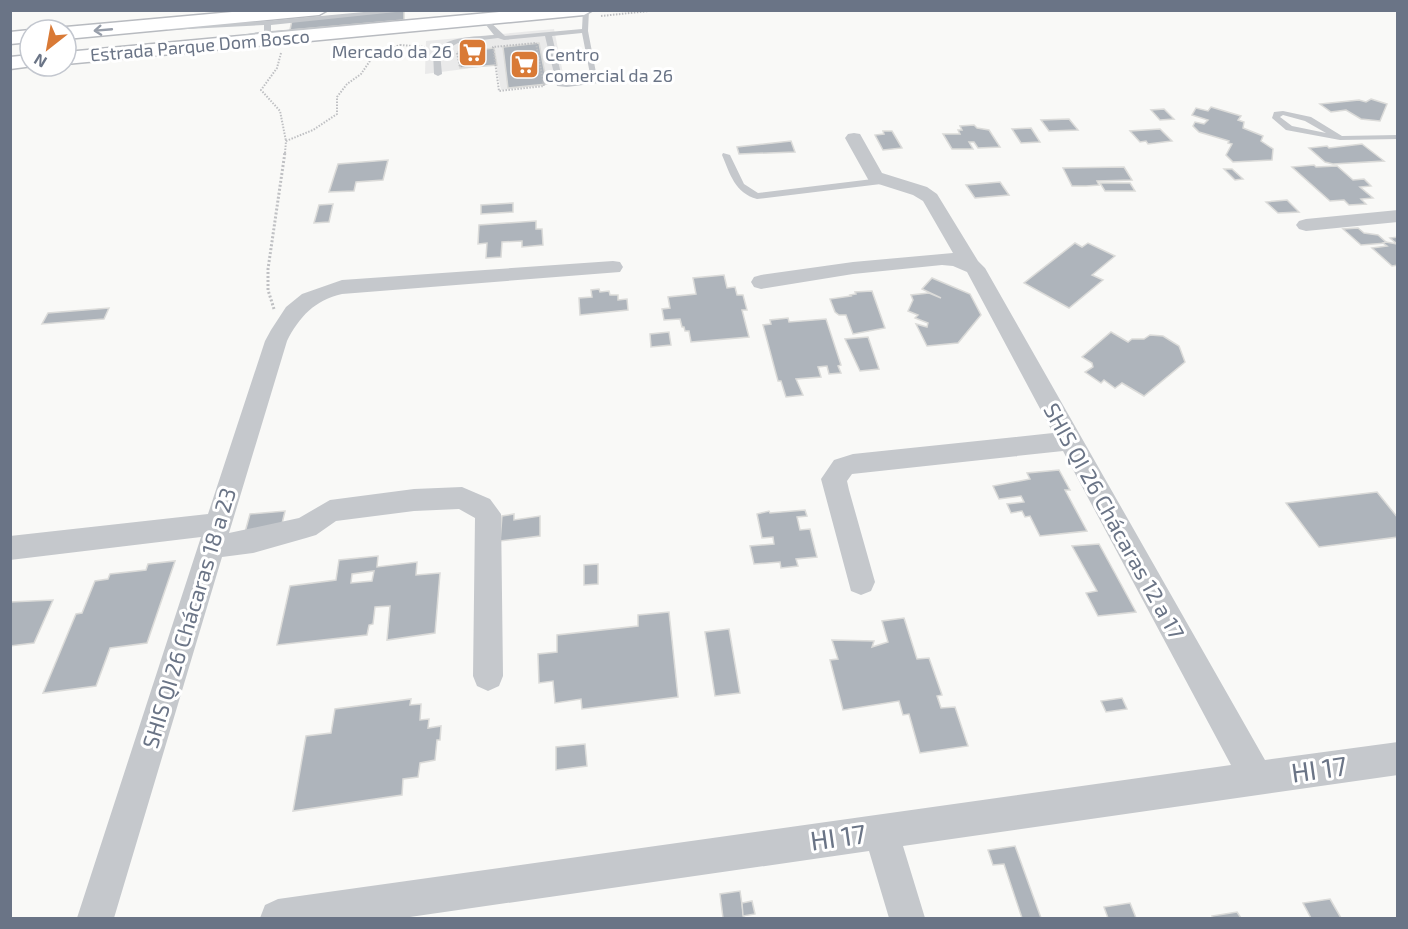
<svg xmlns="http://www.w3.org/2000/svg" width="1408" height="929" viewBox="0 0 1408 929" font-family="'Exo 2',sans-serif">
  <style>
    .built { fill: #eaeaea }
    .building { fill: #aeb4bb; stroke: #dbdbd9; stroke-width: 1.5; fill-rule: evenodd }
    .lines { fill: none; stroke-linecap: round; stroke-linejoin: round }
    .primary-casing { stroke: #b8bbc0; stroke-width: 3 }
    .path-far1 { stroke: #bfc0c3; stroke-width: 2; stroke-dasharray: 1.5 1.5; stroke-linecap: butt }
    .path { stroke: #bfc0c3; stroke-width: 3; stroke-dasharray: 2 2; stroke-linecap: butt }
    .service { fill: #c5c8cc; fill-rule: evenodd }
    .minor { fill: #c5c8cc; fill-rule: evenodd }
    .primary { fill: #fff; fill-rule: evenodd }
    .oneway { stroke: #979eaa }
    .labels { text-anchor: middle; stroke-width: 6; stroke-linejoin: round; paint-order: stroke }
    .far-street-label { font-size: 18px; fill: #6a7486; stroke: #fff }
    .far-poi-label { font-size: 18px; fill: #6a7486; stroke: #fff; text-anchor: end }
    .street-label { font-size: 22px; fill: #6a7486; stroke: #fff }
    .near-street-label { font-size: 27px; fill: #6a7486; stroke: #fff }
  </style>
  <rect width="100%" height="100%" fill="#f9f9f7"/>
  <path class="built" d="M 554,29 L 565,83 L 501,90 L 496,65 L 425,74 L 426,41 Z"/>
  <g class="building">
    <path d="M 404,10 L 404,20 L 290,30 L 292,20 Z"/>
    <path d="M 539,43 L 547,84 L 508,88 L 503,47 Z"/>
    <path d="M 494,48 L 497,65 L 460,68 L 458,52 Z"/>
    <path d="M 1371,99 L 1387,104 L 1380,121 L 1361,119 L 1346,110 L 1331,112 L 1320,104 L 1359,100 L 1366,102 Z"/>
    <path d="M 1211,107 L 1241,116 L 1238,120 L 1244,122 L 1243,128 L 1263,136 L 1261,141 L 1273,149 L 1272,160 L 1233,162 L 1226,155 L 1232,144 L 1228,143 L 1229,141 L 1199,132 L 1193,126 L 1195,122 L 1204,124 L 1208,120 L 1192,115 L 1196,108 L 1208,111 Z"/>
    <path d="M 1164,109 L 1174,119 L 1160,120 L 1151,110 Z"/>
    <path d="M 1069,119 L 1078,130 L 1049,131 L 1041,120 Z"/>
    <path d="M 974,125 L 977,128 L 989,130 L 1000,147 L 978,148 L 974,142 L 969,142 L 973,149 L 952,149 L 943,134 L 960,134 L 958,130 L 962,130 L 960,126 Z"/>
    <path d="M 1031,128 L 1040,142 L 1021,143 L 1012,129 Z"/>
    <path d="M 1160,129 L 1172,141 L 1148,144 L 1146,141 L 1140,142 L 1130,131 Z"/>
    <path d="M 883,131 L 892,131 L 902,148 L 883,150 L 875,135 L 884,134 Z"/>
    <path d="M 791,141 L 795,152 L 739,154 L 737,147 Z"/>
    <path d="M 1362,144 L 1384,161 L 1333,164 L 1325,162 L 1309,148 L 1327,146 L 1329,148 Z"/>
    <path d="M 388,160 L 383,180 L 356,182 L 354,191 L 329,192 L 338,164 Z"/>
    <path d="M 1314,165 L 1316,167 L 1337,166 L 1353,180 L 1364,179 L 1371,186 L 1360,187 L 1373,198 L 1361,199 L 1366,204 L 1349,205 L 1344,200 L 1330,201 L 1292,167 Z"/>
    <path d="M 1124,167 L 1132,180 L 1097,181 L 1099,185 L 1086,186 L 1072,186 L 1063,168 Z"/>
    <path d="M 1224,169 L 1232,169 L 1243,179 L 1235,180 Z"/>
    <path d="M 1000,182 L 1009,195 L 975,198 L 966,185 Z"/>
    <path d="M 1100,183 L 1130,183 L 1135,191 L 1105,191 Z"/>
    <path d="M 1287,200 L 1299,212 L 1278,213 L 1266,202 Z"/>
    <path d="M 513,203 L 513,212 L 481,214 L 481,205 Z"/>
    <path d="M 333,204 L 329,222 L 314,223 L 319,205 Z"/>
    <path d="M 536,221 L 536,229 L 542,229 L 543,245 L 522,247 L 522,241 L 502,242 L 501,257 L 486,258 L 487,243 L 478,244 L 479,225 Z"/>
    <path d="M 1358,228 L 1364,233 L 1378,235 L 1387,243 L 1361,245 L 1343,229 Z"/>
    <path d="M 1398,237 L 1398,265 L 1392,266 L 1372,248 L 1387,246 L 1383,243 L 1386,242 L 1397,244 L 1390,238 Z"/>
    <path d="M 1075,243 L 1082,247 L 1088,243 L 1115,256 L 1092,275 L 1103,280 L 1069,308 L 1024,283 Z"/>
    <path d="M 724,275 L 727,288 L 735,287 L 737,295 L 743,295 L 747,310 L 742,310 L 749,337 L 691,342 L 689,331 L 685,331 L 684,327 L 682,327 L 680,319 L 664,320 L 662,309 L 670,308 L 668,297 L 696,294 L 693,278 Z"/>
    <path d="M 932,278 L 970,294 L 981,315 L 958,343 L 927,346 L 916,324 L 927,327 L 928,323 L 915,318 L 918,315 L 908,311 L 913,300 L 911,295 L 929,293 L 941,298 L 922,289 Z"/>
    <path d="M 599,289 L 600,292 L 609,291 L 610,295 L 618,295 L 618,300 L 627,299 L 628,310 L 580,315 L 579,298 L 592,297 L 591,290 Z"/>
    <path d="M 872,291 L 885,328 L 853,334 L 846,315 L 839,315 L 835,312 L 830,299 L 851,296 L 850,295 L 856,294 L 855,292 Z"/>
    <path d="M 109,308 L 104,319 L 42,324 L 48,313 Z"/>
    <path d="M 788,318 L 789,322 L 826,319 L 841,365 L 838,366 L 841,373 L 829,374 L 827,366 L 818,367 L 821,377 L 796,379 L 803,395 L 786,397 L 781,381 L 778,381 L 763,325 L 771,324 L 770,320 Z"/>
    <path d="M 669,332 L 671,345 L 651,347 L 650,334 Z"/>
    <path d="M 1111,332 L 1128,342 L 1132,339 L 1144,339 L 1150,335 L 1163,336 L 1179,346 L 1185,362 L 1144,396 L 1122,383 L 1115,388 L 1104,380 L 1101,383 L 1085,372 L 1093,367 L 1092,363 L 1082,357 Z"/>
    <path d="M 868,337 L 879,369 L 860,371 L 845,339 Z"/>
    <path d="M 1059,470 L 1070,490 L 1065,490 L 1087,531 L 1040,536 L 1030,516 L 1025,517 L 1022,511 L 1011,513 L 1007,504 L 1024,502 L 1021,496 L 999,499 L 993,486 L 1030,479 L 1027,473 Z"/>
    <path d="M 1377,492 L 1398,518 L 1398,537 L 1319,547 L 1286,503 Z"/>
    <path d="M 805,510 L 807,516 L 797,517 L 800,530 L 810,529 L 817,557 L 796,559 L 798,566 L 781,568 L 780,562 L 754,564 L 750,546 L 774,544 L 773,537 L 762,538 L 757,514 L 769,511 L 770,513 Z"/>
    <path d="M 285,511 L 280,532 L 244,536 L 250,514 Z"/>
    <path d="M 514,514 L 514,520 L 540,516 L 540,536 L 500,541 L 502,516 Z"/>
    <path d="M 1099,544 L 1123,588 L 1136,612 L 1098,616 L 1086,593 L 1097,591 L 1072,546 Z"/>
    <path d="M 378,556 L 377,567 L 417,562 L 416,575 L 440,573 L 435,633 L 387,640 L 390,606 L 375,607 L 373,624 L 369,625 L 367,635 L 277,645 L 290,586 L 336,580 L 339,560 ZM 374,571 L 372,581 L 351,583 L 352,574 Z"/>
    <path d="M 175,561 L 147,643 L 110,648 L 96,686 L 43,693 L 76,614 L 82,613 L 95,581 L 108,579 L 110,574 L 146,570 L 148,564 Z"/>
    <path d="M 598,564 L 598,584 L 584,585 L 584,565 Z"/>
    <path d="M 53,600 L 34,643 L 10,646 L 10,602 Z"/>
    <path d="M 669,612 L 678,697 L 582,709 L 581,699 L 555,703 L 553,681 L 539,683 L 538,654 L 557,652 L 557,635 L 638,626 L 638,615 Z"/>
    <path d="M 904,618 L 917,659 L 929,658 L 942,695 L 937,696 L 941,708 L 955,707 L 968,746 L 920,753 L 909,714 L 903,715 L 899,701 L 843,710 L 830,660 L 838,659 L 832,640 L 874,641 L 872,647 L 888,642 L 882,621 Z"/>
    <path d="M 729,629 L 740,693 L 715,696 L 705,632 Z"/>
    <path d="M 1122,698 L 1127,709 L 1106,712 L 1101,701 Z"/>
    <path d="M 411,699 L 410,705 L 421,704 L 420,720 L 429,719 L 428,728 L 441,726 L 440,740 L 437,740 L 435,760 L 420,763 L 418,777 L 403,779 L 402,795 L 293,811 L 306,736 L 331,733 L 335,709 Z"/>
    <path d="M 585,744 L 587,766 L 556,770 L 556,747 Z"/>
    <path d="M 1015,846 L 1041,918 L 1022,918 L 1004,864 L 993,865 L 988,850 Z"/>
    <path d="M 740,891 L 744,918 L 723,918 L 720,894 Z"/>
    <path d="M 1330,899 L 1341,918 L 1311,918 L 1303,903 Z"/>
    <path d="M 752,901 L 755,914 L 743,916 L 742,903 Z"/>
    <path d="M 1130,903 L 1136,918 L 1108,918 L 1104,907 Z"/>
    <path d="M 1237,912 L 1241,918 L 1213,918 L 1212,916 Z"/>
  </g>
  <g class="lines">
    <defs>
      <g id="primary">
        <path d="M 254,10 L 328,10 L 319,15 L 66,39 L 66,30 L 59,30 L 66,27 Z"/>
        <path d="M 520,10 L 593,10 L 584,15 L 66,64 L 66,52 Z"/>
        <path d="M 30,30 L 30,42 L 10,44 L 10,32 Z"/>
        <path d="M 30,55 L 30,66 L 33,66 L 10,69 L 10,57 Z"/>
      </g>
    </defs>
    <use href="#primary" class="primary-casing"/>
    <g class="path-far1">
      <path d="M 601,16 L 659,10"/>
      <path d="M 536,43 L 544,86 L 499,91 L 493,47 Z"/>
      <path d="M 400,45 L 425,47"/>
      <path d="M 281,53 L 277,68 L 261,90 L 280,111 L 286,141"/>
      <path d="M 457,53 L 460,67"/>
      <path d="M 41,67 L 55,66"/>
      <path d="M 285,153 L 286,141 L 313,130 L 337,114 L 337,97 L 347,84 L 361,74 L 374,55 L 400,45"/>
    </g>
    <path class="path" d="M 274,309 L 268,290 L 268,269 L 285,152"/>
    <g class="service">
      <path d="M 385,10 L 415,10 L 271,25 L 271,31 L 396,21 L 397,22 L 394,24 L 267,35 L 227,41 L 225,40 L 225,38 L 264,31 L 264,25 L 168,30 L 165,28 L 168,26 L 268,21 Z"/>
      <path d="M 583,10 L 589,10 L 588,31 L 598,83 L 567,87 L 557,86 L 545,36 L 504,40 L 498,38 L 458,43 L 440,53 L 442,74 L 438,76 L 434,74 L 433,52 C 448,36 473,37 494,35 L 482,20 L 482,18 L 486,18 L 505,36 L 582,29 ZM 582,33 L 591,79 L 563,82 L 552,36 Z"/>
      <path d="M 1283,111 L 1311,117 L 1342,136 L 1398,135 L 1398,139 L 1340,140 L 1286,130 L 1272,118 L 1274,112 ZM 1283,115 L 1305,121 L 1326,133 L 1292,126 L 1280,117 Z"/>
      <path d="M 723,153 L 730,155 L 744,184 L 758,193 L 881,178 L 885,181 L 881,184 L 757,199 C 735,193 730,174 722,155 Z"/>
    </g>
    <g class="minor">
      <path d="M 854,133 L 860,134 L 882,173 L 927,187 L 937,194 L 978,261 L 985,268 L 1265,760 L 1398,742 L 1398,775 L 903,846 L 925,918 L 889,918 L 869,851 L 403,918 L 260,918 L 265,905 L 278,899 L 1231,765 L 1063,451 L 852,474 L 847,481 L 849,490 L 875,582 L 871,591 L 861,595 L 851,591 L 821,479 L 834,460 L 853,454 L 1053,433 L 967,272 L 953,266 L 942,265 L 853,274 L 761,289 L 754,287 L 751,282 L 754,277 L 761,275 L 853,262 L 953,253 L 923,201 L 913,195 L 869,181 L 845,138 L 848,134 Z"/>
      <path d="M 1398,210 L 1398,222 L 1306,231 L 1299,229 L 1296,225 L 1299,221 L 1306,219 Z"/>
      <path d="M 613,261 L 620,262 L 623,267 L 620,272 L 342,294 C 315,300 299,317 287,341 L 229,533 L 299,518 L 330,500 L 414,489 L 462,487 L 490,499 L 501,514 L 503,676 L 499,686 L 488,691 L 477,686 L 473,676 L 475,518 L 459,509 L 414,511 L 336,521 L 316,535 L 306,538 L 253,553 L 222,557 L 114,918 L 77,918 L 201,537 L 10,560 L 10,536 L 208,514 L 265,341 L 271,330 L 286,307 L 302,294 L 342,280 Z"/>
    </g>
    <use href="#primary" class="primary"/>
  </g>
  <defs><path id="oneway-shaft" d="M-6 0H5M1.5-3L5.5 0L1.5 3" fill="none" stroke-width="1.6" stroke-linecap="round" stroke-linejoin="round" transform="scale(1.5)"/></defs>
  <use class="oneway" href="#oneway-shaft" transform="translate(103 30) rotate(175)"/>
  <defs>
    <symbol id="supermarket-square" viewBox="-11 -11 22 22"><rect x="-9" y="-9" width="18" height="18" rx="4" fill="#d97a36" stroke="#fff"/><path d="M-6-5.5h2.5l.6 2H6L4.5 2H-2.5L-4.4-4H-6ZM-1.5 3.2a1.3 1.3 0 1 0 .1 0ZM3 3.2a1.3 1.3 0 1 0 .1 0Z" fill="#fff"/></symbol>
  </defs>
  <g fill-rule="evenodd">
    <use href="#supermarket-square" x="456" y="36" width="33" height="33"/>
    <use href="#supermarket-square" x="508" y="48" width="33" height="33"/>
  </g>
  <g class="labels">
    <g class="far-street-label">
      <text transform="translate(200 46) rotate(-5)" y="6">Estrada Parque Dom Bosco</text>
    </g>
    <g class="far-poi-label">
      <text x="452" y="58">Mercado da 26</text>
      <text x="545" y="61" text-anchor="start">Centro<tspan x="545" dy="21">comercial da 26</tspan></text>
    </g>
    <g class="street-label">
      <text transform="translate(1114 521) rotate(61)" y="8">SHIS QI 26 Chácaras 12 a 17</text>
      <text transform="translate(189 618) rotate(-73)" y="8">SHIS QI 26 Chácaras 18 a 23</text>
    </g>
    <g class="near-street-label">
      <text transform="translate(1319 770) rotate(-8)" y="9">HI 17</text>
      <text transform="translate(838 838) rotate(-8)" y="9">HI 17</text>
    </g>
  </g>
  <rect width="1408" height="929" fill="none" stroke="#6a7486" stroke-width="24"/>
  <g transform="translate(48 48) rotate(211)"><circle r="28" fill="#ffffff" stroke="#c3c7cf" stroke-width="1.5"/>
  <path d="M0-4.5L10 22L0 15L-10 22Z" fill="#d97a36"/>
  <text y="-9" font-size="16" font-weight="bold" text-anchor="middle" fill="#6a7486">N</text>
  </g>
</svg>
